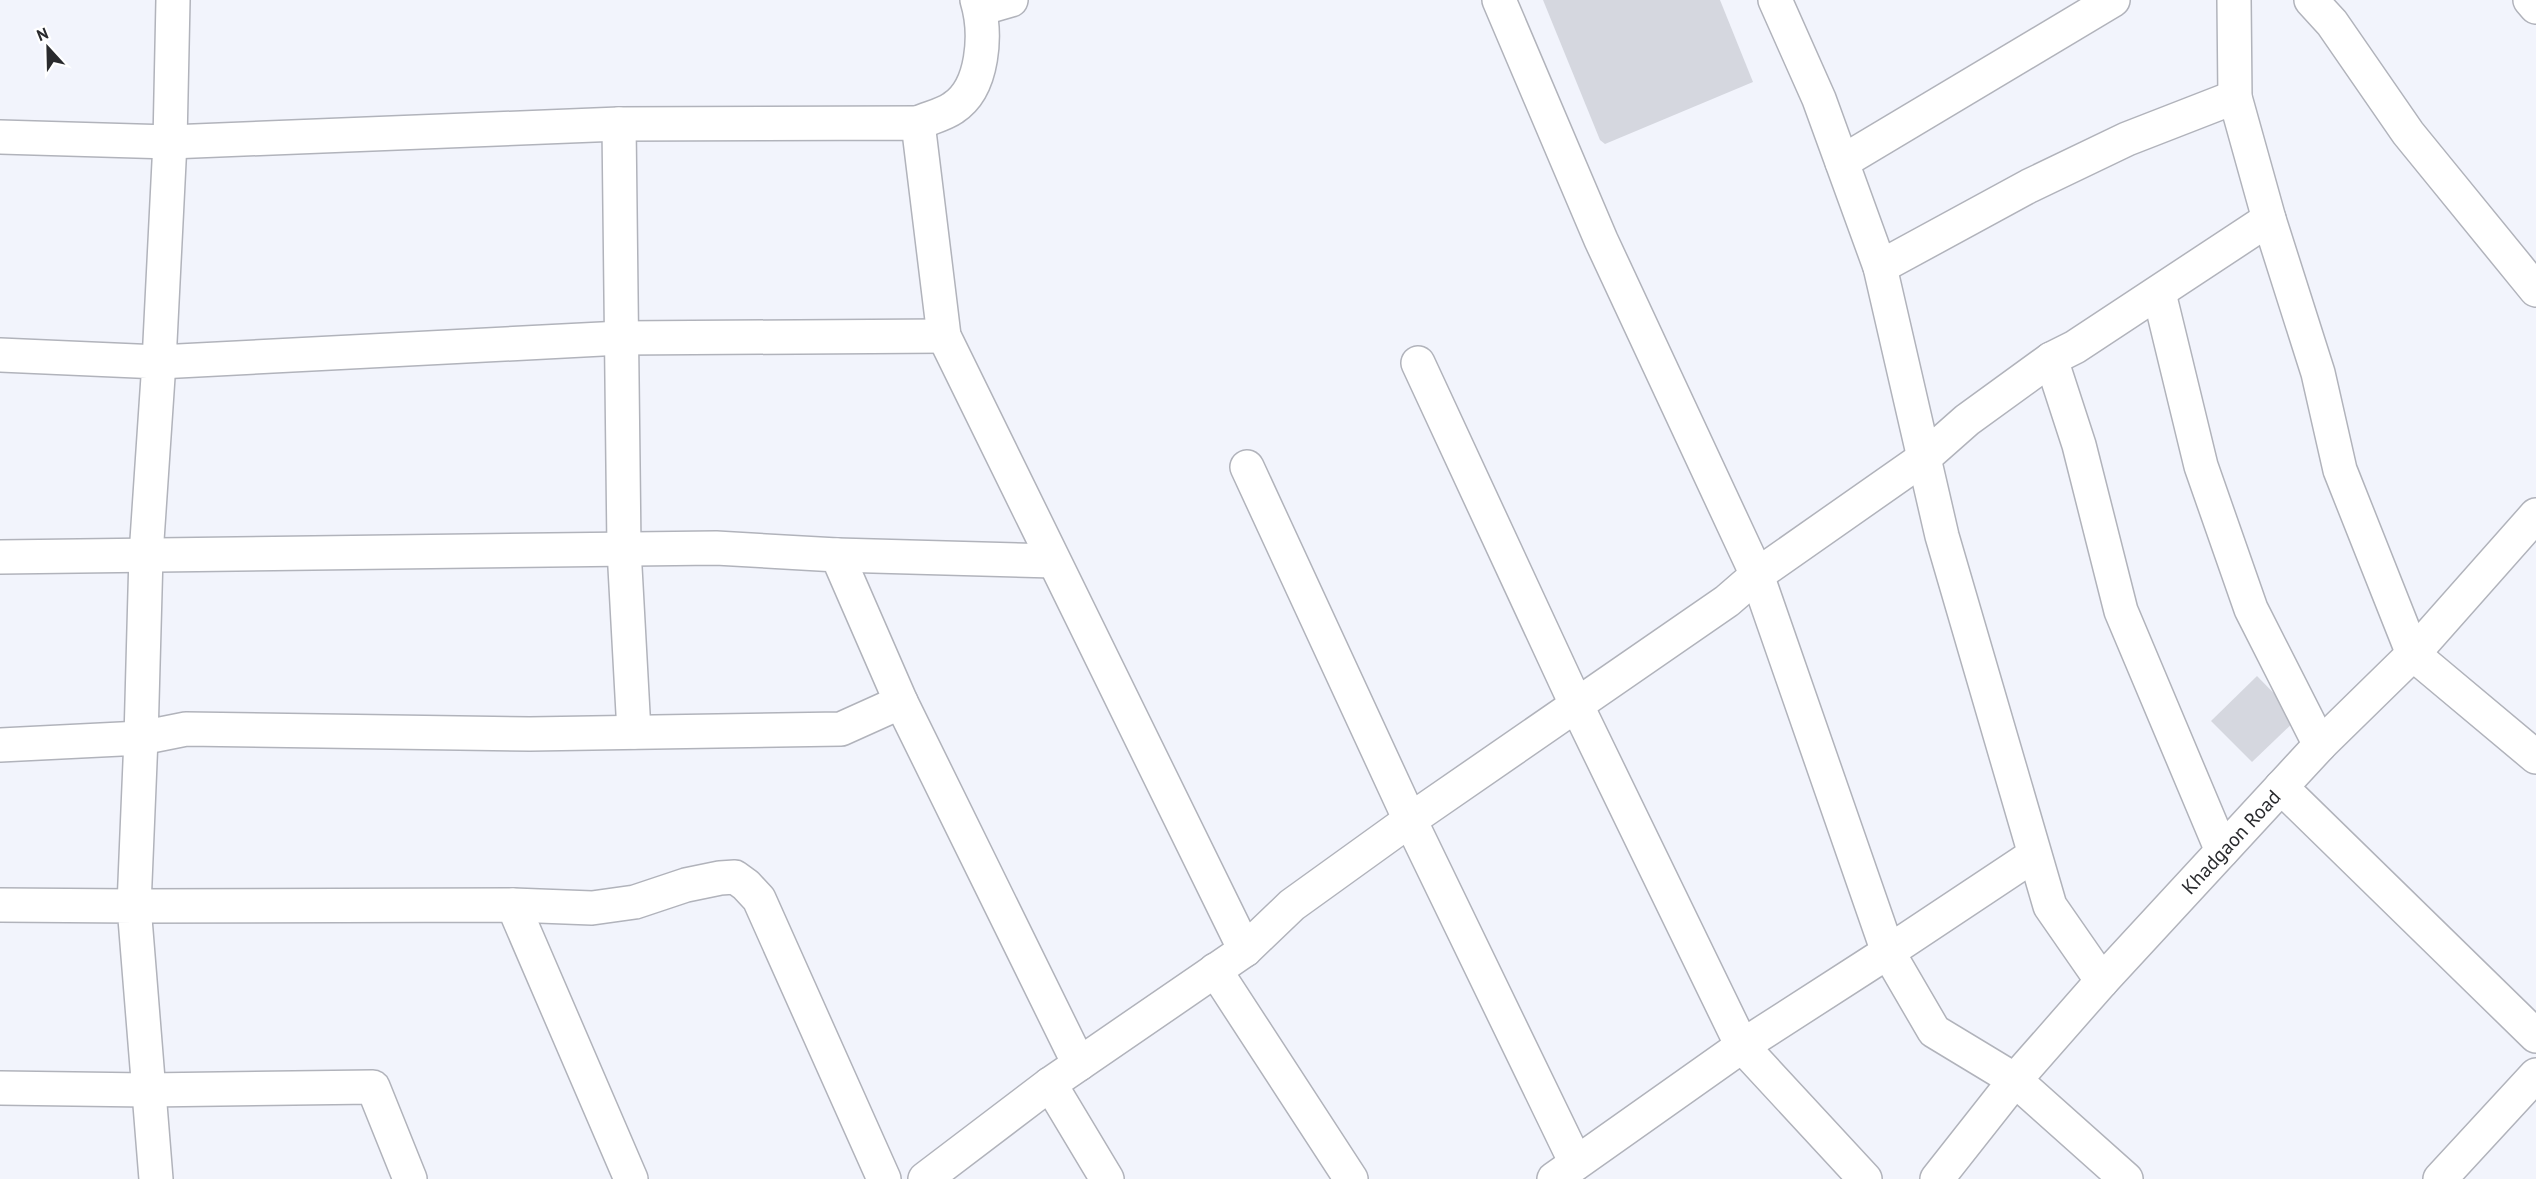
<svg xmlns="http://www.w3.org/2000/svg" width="2536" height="1179" viewBox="0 0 2536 1179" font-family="'PT Sans',sans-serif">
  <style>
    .building { fill: #d5d7df }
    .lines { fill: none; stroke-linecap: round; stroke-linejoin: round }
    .minor-casing { stroke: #b1b3bb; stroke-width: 36 }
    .minor { stroke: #fff; stroke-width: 33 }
    .labels { text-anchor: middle; stroke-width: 4.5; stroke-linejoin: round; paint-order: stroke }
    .street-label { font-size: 20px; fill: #292a2d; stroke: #fff }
  </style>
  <rect width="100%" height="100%" fill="#f2f4fc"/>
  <g class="building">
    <path d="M 1543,0 L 1720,0 L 1753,82 L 1605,144 L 1600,140 Z"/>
    <path d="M 2257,676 L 2298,718 L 2252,762 L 2211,721 Z"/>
  </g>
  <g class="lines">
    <defs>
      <g id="minor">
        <path d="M 173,0 L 170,142 L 159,362 L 621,338 L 944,336"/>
        <path d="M 1499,0 L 1601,240 L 1757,575 L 1888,952 L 2034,855"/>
        <path d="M 1775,0 L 1819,99 L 1880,267 L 1942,536 L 2050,906 L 2102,981"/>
        <path d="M 2234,0 L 2235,97 L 2269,219 L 2318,373 L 2340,470 L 2413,654 L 2536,757"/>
        <path d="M 2311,0 L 2332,23 L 2408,133 L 2536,290"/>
        <path d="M 2530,0 L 2536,7"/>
        <path d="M 980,9 L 1011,0"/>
        <path d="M 918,123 C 929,118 943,115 953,108 C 984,88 987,33 977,0"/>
        <path d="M 619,124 L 624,549 L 634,732"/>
        <path d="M 0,137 L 170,142 L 619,124 L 918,123 L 944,336 L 1245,950"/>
        <path d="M 1842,162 L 2113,0"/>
        <path d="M 1880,267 L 2029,186 L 2127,139 L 2235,97"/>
        <path d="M 2159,293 L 2201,466 L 2251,609 L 2320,745"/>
        <path d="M 0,355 L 159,362 L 146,555 L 141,738 L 186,729 L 530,734 L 841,729 L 901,702"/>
        <path d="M 2051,359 L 2079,445 L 2121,611 L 2222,851"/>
        <path d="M 1418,363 L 1576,704 L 1742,1046 L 1888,952 L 1934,1031 L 2015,1080 L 2126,1179"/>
        <path d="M 1247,467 L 1410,820 L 1576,1163"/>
        <path d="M 837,555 L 1053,561"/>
        <path d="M 0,557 L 716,548 L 837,555 L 901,702 L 1079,1064"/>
        <path d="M 0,745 L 141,738 L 134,906 L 513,905 L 631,1179"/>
        <path d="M 2281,787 L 2536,1036"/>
        <path d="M 0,905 L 134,906 L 156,1179"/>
        <path d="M 513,905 L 592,908 L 635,902 L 686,885 L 720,878 L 735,877 L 746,885 L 759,899 L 884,1179"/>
        <path d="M 1215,970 L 1351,1179"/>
        <path d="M 1050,1084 L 1107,1179"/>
        <path d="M 0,1088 L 147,1090 L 373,1087 L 410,1179"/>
        <path d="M 925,1179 L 1050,1084 L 1245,950 L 1292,905 L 1410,820 L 1727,601 L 1757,575 L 1924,458 L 1967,420 L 2051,359 L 2075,347 L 2269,219"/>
        <path d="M 1554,1179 L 1742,1046 L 1865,1179"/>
        <path d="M 1937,1179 L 2015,1080 L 2102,981 L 2320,745 L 2413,654 L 2536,515"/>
        <path d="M 2440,1179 L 2536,1075"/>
      </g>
    </defs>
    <use href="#minor" class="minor-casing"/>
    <use href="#minor" class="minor"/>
  </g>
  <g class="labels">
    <g class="street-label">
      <text transform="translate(2231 842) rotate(-47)" y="7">Khadgaon Road</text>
    </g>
  </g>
  <g transform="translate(48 48) rotate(338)" stroke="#ffffff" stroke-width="4.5" paint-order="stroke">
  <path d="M0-4.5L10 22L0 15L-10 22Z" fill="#292a2d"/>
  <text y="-9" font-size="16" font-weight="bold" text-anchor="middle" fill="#292a2d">N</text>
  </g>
</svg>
